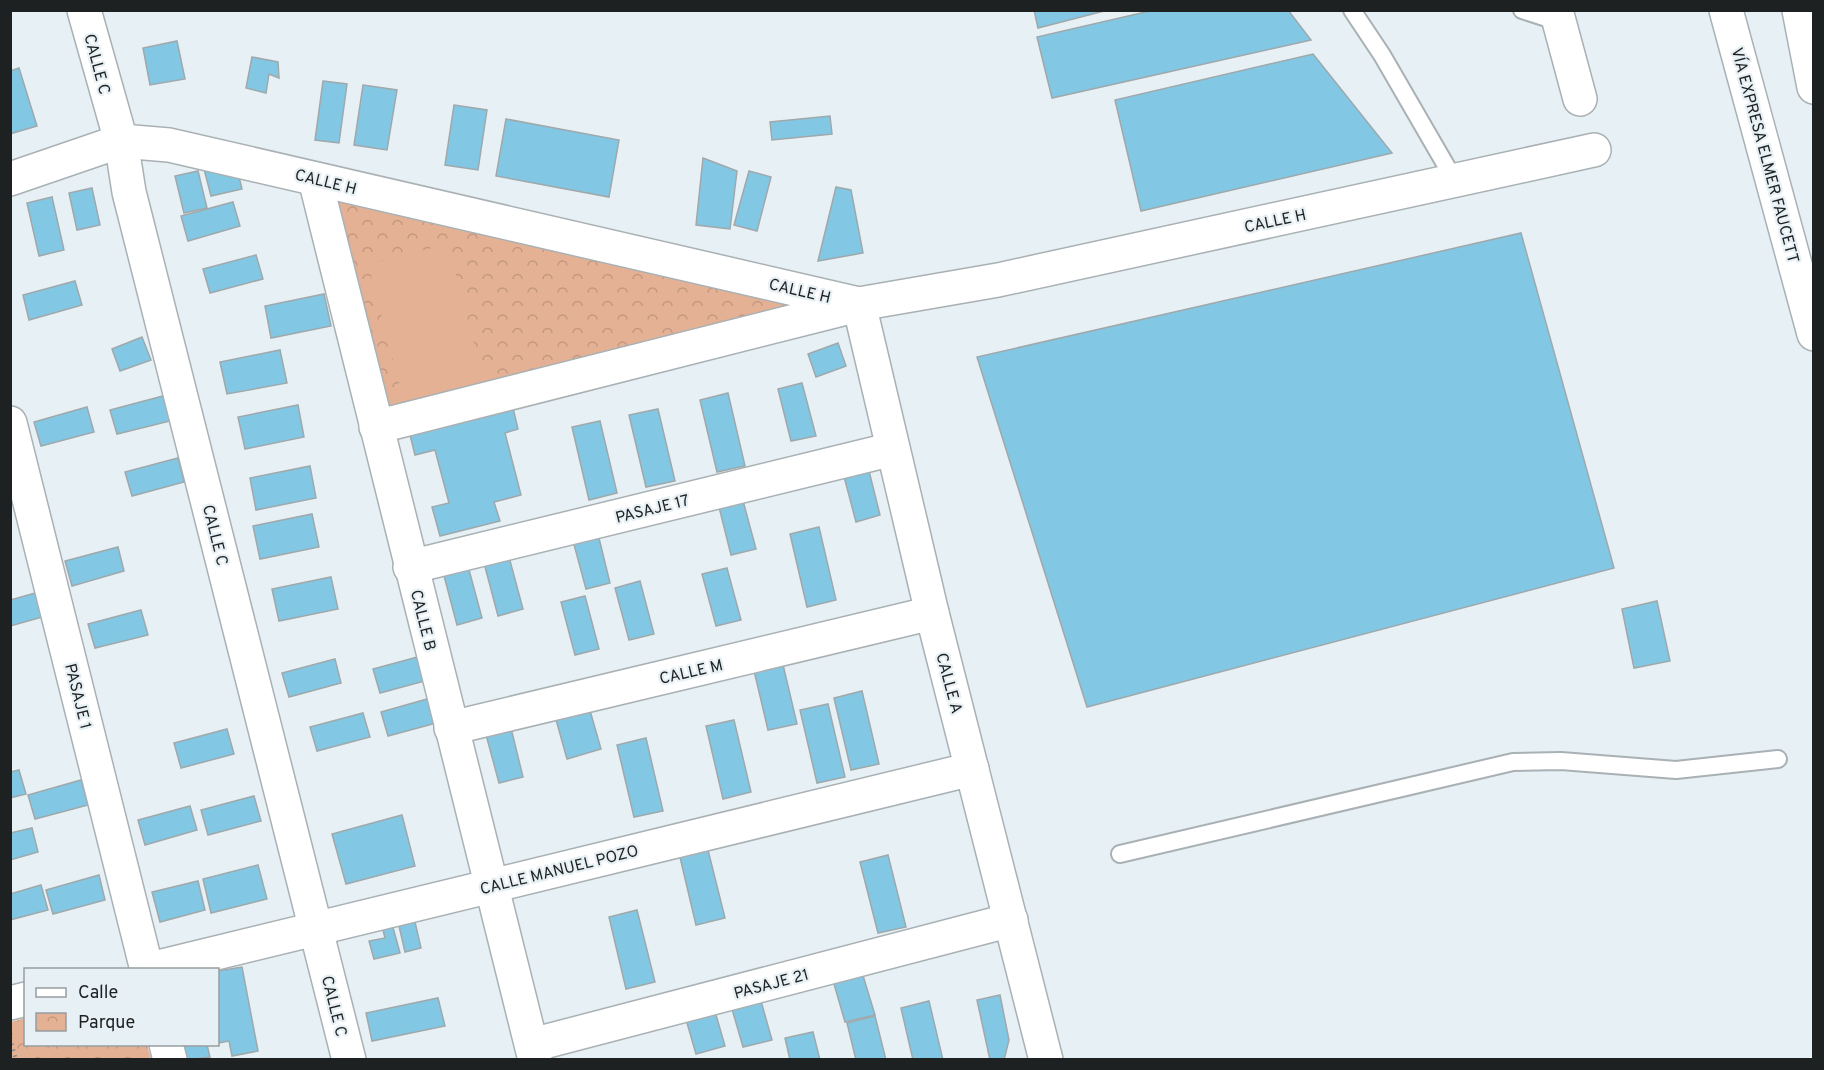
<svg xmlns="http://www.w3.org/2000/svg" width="1824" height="1070" viewBox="0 0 1824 1070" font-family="Overpass,sans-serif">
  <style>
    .park { fill: url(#park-crowns) }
    .pitch { fill: #e4b194 }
    .building { fill: #82c8e4; stroke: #9fa8ab; stroke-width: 1.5 }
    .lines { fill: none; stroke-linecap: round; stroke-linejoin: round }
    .lane-casing { stroke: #a9b1b5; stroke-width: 20 }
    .street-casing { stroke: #a9b1b5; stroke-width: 36 }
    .secondary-casing { stroke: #a9b1b5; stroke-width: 36 }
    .highway-casing { stroke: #a9b1b5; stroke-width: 36 }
    .path { stroke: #848a8c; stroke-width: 4; stroke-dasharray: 1.5 4.5; stroke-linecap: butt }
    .lane { stroke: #fff; stroke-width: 16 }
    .street { stroke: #fff; stroke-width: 33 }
    .secondary { stroke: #fff; stroke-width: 33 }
    .highway { stroke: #fff; stroke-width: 33 }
    .labels { text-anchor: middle; stroke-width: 4.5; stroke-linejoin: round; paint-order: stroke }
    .street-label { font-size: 16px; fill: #1e2122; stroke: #e7f0f4 }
  </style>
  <defs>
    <pattern id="park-crowns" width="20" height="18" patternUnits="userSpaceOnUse" patternTransform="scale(1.5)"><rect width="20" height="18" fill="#e4b194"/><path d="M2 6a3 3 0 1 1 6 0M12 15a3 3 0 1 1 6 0" fill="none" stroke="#c3987f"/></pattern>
  </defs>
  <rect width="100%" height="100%" fill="#e7f0f4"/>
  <g class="park">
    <path d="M 337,199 L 827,308 L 391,415 Z"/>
    <path d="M 25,1018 L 26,1044 L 147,1045 L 151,1059 L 12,1059 L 11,1022 Z"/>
  </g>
  <path class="pitch" d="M 448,244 L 484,382 L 404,402 L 368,264 Z"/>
  <g class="building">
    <path d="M 1034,10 L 1108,10 L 1038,28 Z"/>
    <path d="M 1154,10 L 1288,10 L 1311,40 L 1052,98 L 1037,37 Z"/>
    <path d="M 177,41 L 185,79 L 150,85 L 143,48 Z"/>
    <path d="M 1313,54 L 1392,153 L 1141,211 L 1115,100 Z"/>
    <path d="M 252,57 L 278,62 L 279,78 L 269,74 L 266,93 L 246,88 Z"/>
    <path d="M 19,68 L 37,126 L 10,134 L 10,71 Z"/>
    <path d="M 323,81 L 347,84 L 339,143 L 315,140 Z"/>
    <path d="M 363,85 L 397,90 L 387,150 L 354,145 Z"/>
    <path d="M 454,105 L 487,110 L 478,170 L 445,165 Z"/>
    <path d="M 830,116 L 832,134 L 772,140 L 770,122 Z"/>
    <path d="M 506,119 L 619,140 L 609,197 L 496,176 Z"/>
    <path d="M 703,158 L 737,171 L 730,229 L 696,225 Z"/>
    <path d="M 204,169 L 239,177 L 242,189 L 211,196 Z"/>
    <path d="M 198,171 L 207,208 L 184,213 L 175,176 Z"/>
    <path d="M 749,171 L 771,177 L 757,231 L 734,225 Z"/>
    <path d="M 836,187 L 851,190 L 863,253 L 818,261 Z"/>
    <path d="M 92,188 L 100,225 L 77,230 L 69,193 Z"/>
    <path d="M 52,197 L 64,250 L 39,256 L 27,203 Z"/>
    <path d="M 233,202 L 240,226 L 188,241 L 181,216 Z"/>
    <path d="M 1521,233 L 1614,568 L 1087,707 L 977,357 Z"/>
    <path d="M 256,255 L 263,279 L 210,293 L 203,269 Z"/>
    <path d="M 75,281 L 82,305 L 29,320 L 23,295 Z"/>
    <path d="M 324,294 L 331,326 L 271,338 L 265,306 Z"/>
    <path d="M 142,337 L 151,360 L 120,371 L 112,349 Z"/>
    <path d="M 838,343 L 846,366 L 816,377 L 808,354 Z"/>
    <path d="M 280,350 L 287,383 L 227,394 L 220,362 Z"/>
    <path d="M 802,383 L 816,436 L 791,441 L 778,389 Z"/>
    <path d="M 728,393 L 745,466 L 717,472 L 700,400 Z"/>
    <path d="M 163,396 L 170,421 L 117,434 L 110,410 Z"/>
    <path d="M 298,405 L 304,437 L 245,449 L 238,417 Z"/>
    <path d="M 87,407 L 94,432 L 41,446 L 34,422 Z"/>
    <path d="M 513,408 L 518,429 L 505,433 L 521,495 L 494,502 L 500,521 L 440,536 L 432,507 L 449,503 L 435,450 L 415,455 L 410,435 Z"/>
    <path d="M 658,409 L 675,481 L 646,487 L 629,415 Z"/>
    <path d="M 600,421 L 617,493 L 589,500 L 572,427 Z"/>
    <path d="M 178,458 L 184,482 L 132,496 L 125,472 Z"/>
    <path d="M 867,463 L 880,515 L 856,522 L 842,469 Z"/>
    <path d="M 310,466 L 316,498 L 256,510 L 250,478 Z"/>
    <path d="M 742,497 L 756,549 L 731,555 L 718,503 Z"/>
    <path d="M 312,514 L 319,547 L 260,559 L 253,526 Z"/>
    <path d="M 819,527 L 836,600 L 807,607 L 790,534 Z"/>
    <path d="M 597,530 L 610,583 L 586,589 L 572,537 Z"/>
    <path d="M 118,547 L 124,571 L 72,586 L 65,561 Z"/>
    <path d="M 509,557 L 523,609 L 498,616 L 484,563 Z"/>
    <path d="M 468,566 L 482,618 L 457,625 L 443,572 Z"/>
    <path d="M 727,568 L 741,620 L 716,626 L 702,574 Z"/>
    <path d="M 331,577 L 338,609 L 279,621 L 272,589 Z"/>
    <path d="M 640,581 L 654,634 L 629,640 L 615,588 Z"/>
    <path d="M 39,592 L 46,616 L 10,626 L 10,600 Z"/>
    <path d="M 585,596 L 599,649 L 575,655 L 561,602 Z"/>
    <path d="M 1657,601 L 1670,661 L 1634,668 L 1622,609 Z"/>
    <path d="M 141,610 L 148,635 L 95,648 L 88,624 Z"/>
    <path d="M 780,652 L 797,724 L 768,730 L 751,658 Z"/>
    <path d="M 425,655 L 432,679 L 380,693 L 373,669 Z"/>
    <path d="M 335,659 L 341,683 L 289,697 L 282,673 Z"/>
    <path d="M 862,691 L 879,764 L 851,770 L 834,698 Z"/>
    <path d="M 434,697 L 440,722 L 388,736 L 381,712 Z"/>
    <path d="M 828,704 L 845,777 L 817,783 L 800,710 Z"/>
    <path d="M 589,707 L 601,749 L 567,759 L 555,716 Z"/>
    <path d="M 363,713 L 370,737 L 317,751 L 310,727 Z"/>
    <path d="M 734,720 L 751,792 L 723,799 L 706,726 Z"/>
    <path d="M 510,724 L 523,777 L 499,783 L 485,731 Z"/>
    <path d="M 227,729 L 234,754 L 181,768 L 174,743 Z"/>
    <path d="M 646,738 L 663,811 L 634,817 L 617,745 Z"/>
    <path d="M 19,770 L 26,794 L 10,798 L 10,772 Z"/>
    <path d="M 81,780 L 88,805 L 35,819 L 28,795 Z"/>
    <path d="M 254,796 L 261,821 L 208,835 L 201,810 Z"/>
    <path d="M 190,806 L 197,830 L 145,845 L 138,820 Z"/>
    <path d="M 402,815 L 415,866 L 346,884 L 332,834 Z"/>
    <path d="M 32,828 L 38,852 L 10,860 L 10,833 Z"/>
    <path d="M 707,846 L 725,918 L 696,925 L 679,853 Z"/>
    <path d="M 888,855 L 906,927 L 878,933 L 860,862 Z"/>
    <path d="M 258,865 L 267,899 L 211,913 L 203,879 Z"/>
    <path d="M 99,875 L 105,900 L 53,914 L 46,890 Z"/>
    <path d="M 198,881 L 205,910 L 160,922 L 152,892 Z"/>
    <path d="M 41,885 L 48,910 L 10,920 L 10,894 Z"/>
    <path d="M 637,910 L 655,982 L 626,989 L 609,917 Z"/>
    <path d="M 415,922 L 421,948 L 405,952 L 399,926 Z"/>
    <path d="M 392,924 L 400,953 L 374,959 L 369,941 L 385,938 L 382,926 Z"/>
    <path d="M 242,967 L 258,1051 L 232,1056 L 229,1041 L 218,1043 L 218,971 Z"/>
    <path d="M 861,969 L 875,1015 L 845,1022 L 832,977 Z"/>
    <path d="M 759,994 L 772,1040 L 743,1047 L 730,1002 Z"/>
    <path d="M 1000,995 L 1009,1040 L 1004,1060 L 990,1060 L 977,1000 Z"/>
    <path d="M 438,998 L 445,1026 L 372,1041 L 366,1013 Z"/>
    <path d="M 712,1001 L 725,1046 L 696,1054 L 683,1009 Z"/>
    <path d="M 929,1001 L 943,1060 L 913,1060 L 901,1008 Z"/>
    <path d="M 875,1016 L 886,1060 L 856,1060 L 847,1023 Z"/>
    <path d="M 813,1032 L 820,1060 L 790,1060 L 785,1038 Z"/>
    <path d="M 184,1044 L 211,1044 L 207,1045 L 210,1057 L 187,1060 Z"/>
  </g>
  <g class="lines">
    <defs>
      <g id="lane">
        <path d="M 1352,10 L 1382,55 L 1455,181"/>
        <path d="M 1522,10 L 1559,22"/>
        <path d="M 1120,854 L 1513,762 L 1561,761 L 1676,770 L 1778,759"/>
      </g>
      <g id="street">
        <path d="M 84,10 L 121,141 L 129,192 L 349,1060"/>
        <path d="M 10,179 L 121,141 L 169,145 L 859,304 L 998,280 L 1594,150"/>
        <path d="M 315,179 L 535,1060"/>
        <path d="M 859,304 L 932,613 L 1046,1060"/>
        <path d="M 10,423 L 147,970"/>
        <path d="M 376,427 L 854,306"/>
        <path d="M 410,567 L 893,449"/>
        <path d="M 451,728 L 932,613"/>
        <path d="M 146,970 L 972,769"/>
        <path d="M 10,1003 L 26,999"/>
        <path d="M 166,1044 L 170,1060"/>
        <path d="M 532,1045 L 1011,920"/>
      </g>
      <path id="secondary" d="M 1556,10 L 1580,99"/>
      <g id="highway">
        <path d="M 1726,10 L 1814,334"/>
        <path d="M 1799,10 L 1814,87"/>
      </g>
    </defs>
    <use href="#lane" class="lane-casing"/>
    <use href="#street" class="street-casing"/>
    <use href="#secondary" class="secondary-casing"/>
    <use href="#highway" class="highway-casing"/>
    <path class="path" d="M 10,1038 L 16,1060"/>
    <use href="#lane" class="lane"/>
    <use href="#street" class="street"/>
    <use href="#secondary" class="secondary"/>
    <use href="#highway" class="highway"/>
  </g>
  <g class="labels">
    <g class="street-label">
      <text transform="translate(98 64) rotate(75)" y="6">CALLE C</text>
      <text transform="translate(1766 155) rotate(75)" y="6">VÍA EXPRESA ELMER FAUCETT</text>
      <text transform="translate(326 181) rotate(14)" y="6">CALLE H</text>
      <text transform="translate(1275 220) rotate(-12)" y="6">CALLE H</text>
      <text transform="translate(800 290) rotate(13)" y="6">CALLE H</text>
      <text transform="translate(652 508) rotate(-14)" y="6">PASAJE 17</text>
      <text transform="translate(216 535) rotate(76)" y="6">CALLE C</text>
      <text transform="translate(424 620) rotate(76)" y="6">CALLE B</text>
      <text transform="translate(691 671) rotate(-13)" y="6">CALLE M</text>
      <text transform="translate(950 683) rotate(75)" y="6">CALLE A</text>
      <text transform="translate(79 696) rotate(76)" y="6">PASAJE 1</text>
      <text transform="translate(559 869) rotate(-14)" y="6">CALLE MANUEL POZO</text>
      <text transform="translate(771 983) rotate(-15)" y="6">PASAJE 21</text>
      <text transform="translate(335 1006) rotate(76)" y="6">CALLE C</text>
    </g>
  </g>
  <rect width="1824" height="1070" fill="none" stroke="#1e2122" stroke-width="24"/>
  <rect x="24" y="968" width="195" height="78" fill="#e7f0f4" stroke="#979da0" stroke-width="1.5"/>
  <rect x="36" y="988" width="30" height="9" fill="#ffffff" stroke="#979da0" stroke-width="1.5"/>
  <text x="78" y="998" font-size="18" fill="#1e2122">Calle</text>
  <rect x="36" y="1013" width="30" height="18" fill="url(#park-crowns)" stroke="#979da0" stroke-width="1.5"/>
  <text x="78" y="1028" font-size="18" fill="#1e2122">Parque</text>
</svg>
